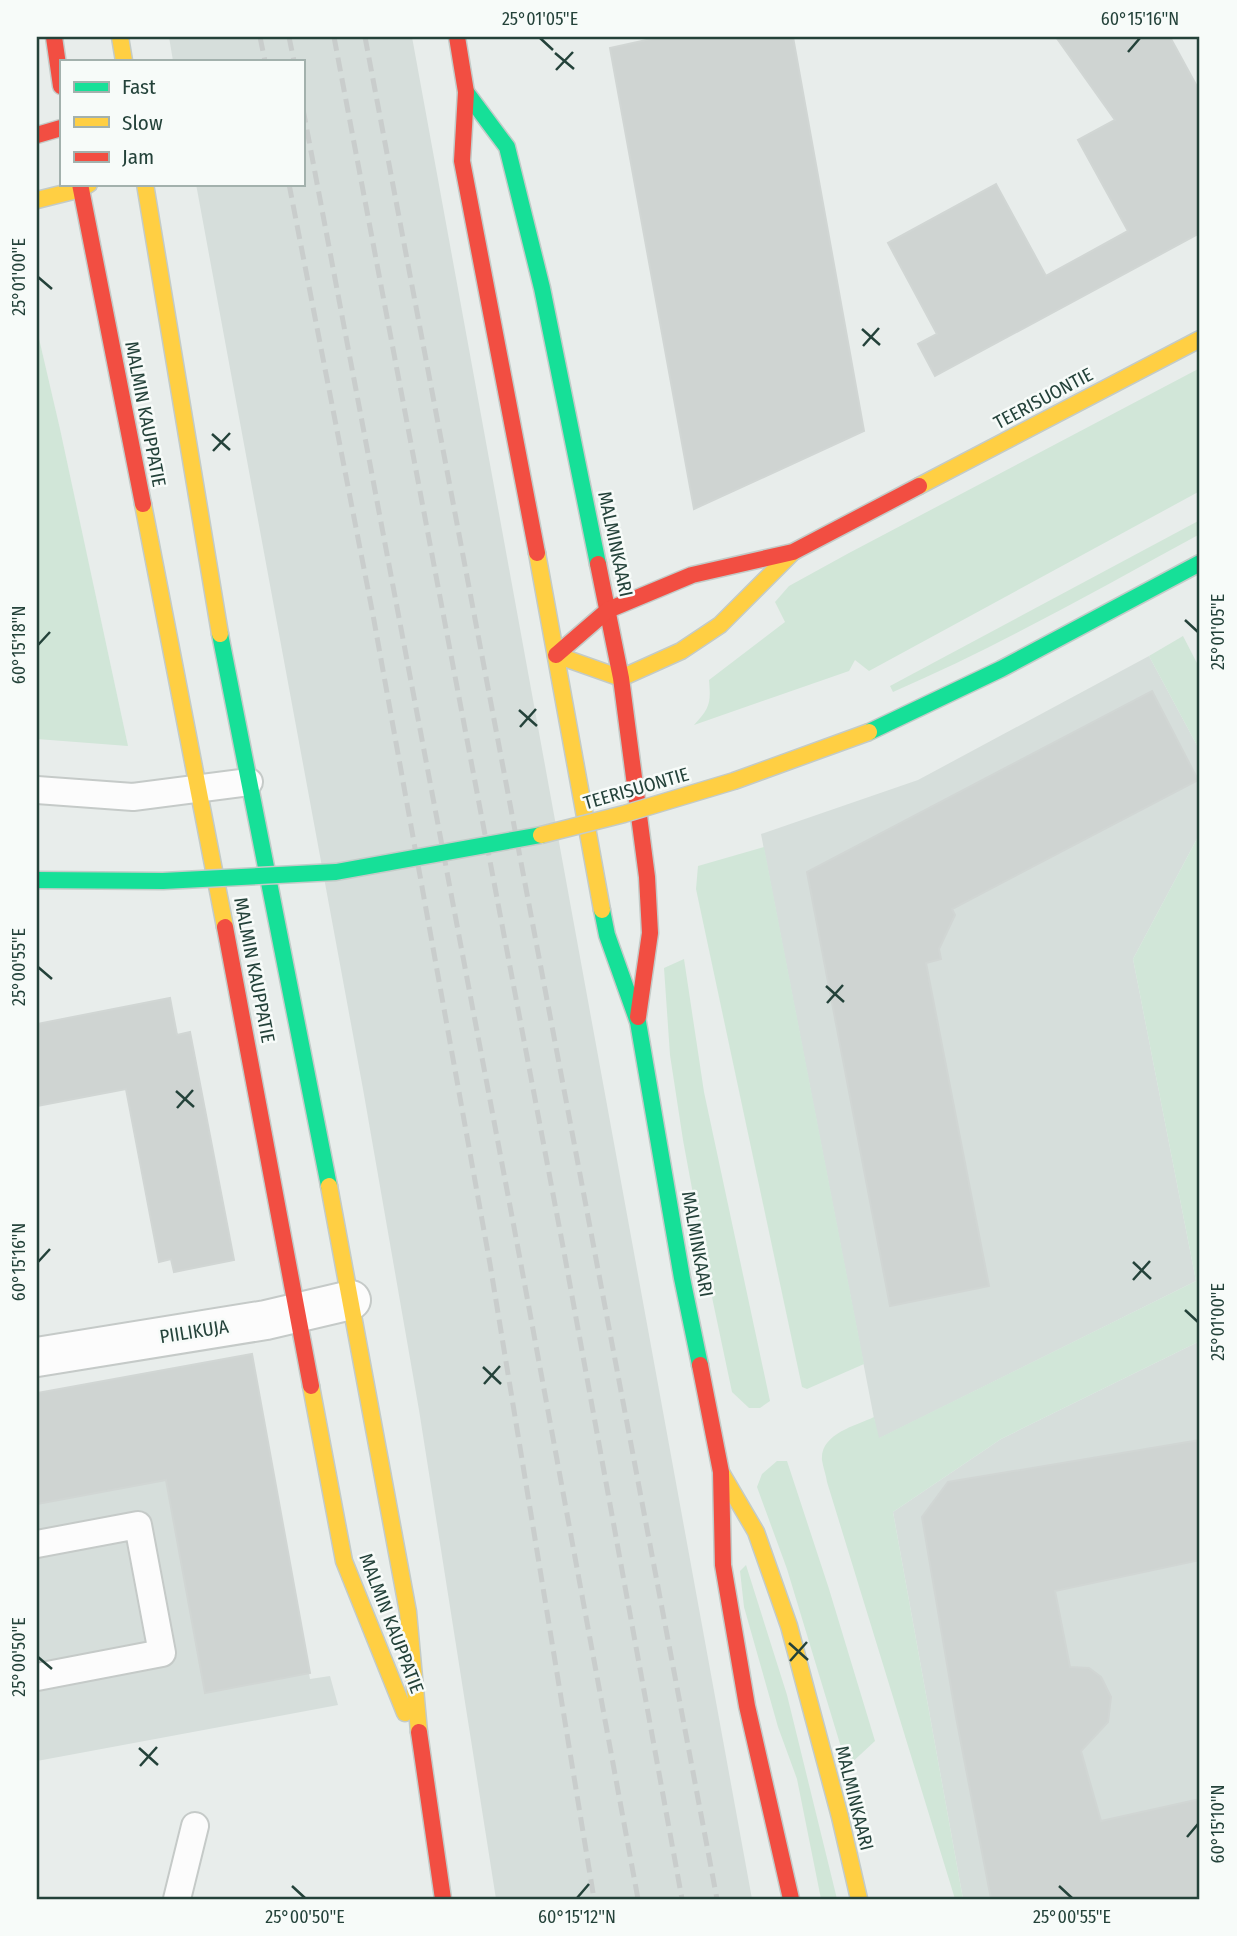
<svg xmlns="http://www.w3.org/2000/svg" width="1237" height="1936" viewBox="0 0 1237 1936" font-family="'Fira Sans Condensed',sans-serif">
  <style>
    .built { fill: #d6dedb }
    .green { fill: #d1e6d8 }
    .building { fill: #cfd4d2; stroke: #d1d6d4; stroke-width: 2 }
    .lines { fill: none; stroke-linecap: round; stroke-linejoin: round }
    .lane-casing { stroke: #c5cac8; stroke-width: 30 }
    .street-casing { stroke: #c5cac8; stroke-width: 42 }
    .fast-casing { stroke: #c3cbc8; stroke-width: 19 }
    .slow-casing { stroke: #c3cbc8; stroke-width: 19 }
    .jam-casing { stroke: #c3cbc8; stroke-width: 19 }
    .lane { stroke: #fcfcfc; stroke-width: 26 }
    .street { stroke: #fcfcfc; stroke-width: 38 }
    .fast { stroke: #16e098; stroke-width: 16 }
    .slow { stroke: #ffcf43; stroke-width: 16 }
    .jam { stroke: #f24e42; stroke-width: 16 }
    .rail { stroke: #c9cdcc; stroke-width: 5; stroke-dasharray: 14 7; stroke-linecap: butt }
    .fast-bridge-casing { stroke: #c3cbc8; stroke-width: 19; stroke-linecap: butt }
    .slow-bridge-casing { stroke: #c3cbc8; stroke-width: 19; stroke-linecap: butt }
    .fast-bridge { stroke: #16e098; stroke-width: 16 }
    .slow-bridge { stroke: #ffcf43; stroke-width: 16 }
    .ticks { fill: none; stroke: #24423a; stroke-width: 2.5 }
    .labels { text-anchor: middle; stroke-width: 5; stroke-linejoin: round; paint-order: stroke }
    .street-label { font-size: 19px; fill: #24423a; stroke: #f7fbf9 }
    .neatline { fill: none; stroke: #24423a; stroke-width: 2.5 }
    .ticks-label { font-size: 18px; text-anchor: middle; fill: #24423a }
  </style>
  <rect width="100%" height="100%" fill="#e8edeb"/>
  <g class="built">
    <path d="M 169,37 L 412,37 L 752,1899 L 496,1899 L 419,1410 L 363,1089 L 196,184 L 303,184 L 303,61 L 173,61 Z"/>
    <path d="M 1149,656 L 1200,751 L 1200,833 L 1133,959 L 1196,1281 L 878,1439 L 761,834 L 918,780 Z"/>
    <path d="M 1200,1341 L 1200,1899 L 963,1899 L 893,1512 L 1001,1439 Z"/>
    <path d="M 250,1359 L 310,1679 L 330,1676 L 338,1705 L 37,1761 L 37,1398 Z"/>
  </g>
  <g class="green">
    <path d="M 37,330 L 60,429 L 128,746 L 37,739 Z"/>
    <path d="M 1200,368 L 1200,491 L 869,671 L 855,660 L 849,671 L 694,725 C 710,708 711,703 709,680 L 785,622 L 775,602 L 789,586 L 849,553 Z"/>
    <path d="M 1200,520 L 1200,534 C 1099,589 999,646 893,692 L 890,686 Z"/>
    <path d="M 1183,636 L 1200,669 L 1200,751 L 1149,656 Z"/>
    <path d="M 1200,833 L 1200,1341 L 1001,1439 L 893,1512 L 963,1899 L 955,1899 L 827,1482 C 826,1475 823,1467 822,1460 C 820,1434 855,1426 874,1417 L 879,1438 L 1196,1281 L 1133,959 Z"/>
    <path d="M 764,847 L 864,1364 L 807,1389 L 802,1387 L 696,889 L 698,866 Z"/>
    <path d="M 684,959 L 704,1092 L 770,1401 L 760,1408 L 749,1408 L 732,1392 L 713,1302 L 683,1140 L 670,1055 L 664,968 Z"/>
    <path d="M 777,1461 L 787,1461 L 829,1589 L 875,1741 L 847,1767 L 787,1569 L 757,1487 L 762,1474 Z"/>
    <path d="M 746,1565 L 787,1695 L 837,1899 L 821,1899 L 797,1779 L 778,1727 L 744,1607 L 740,1571 Z"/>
  </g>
  <g class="building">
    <path d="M 660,37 L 793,37 L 864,431 L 694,509 L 610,48 Z"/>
    <path d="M 1056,37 L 1170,37 L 1200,92 L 1200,233 L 935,376 L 918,344 L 937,334 L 888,243 L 996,184 L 1046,276 L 1128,231 L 1078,140 L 1115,120 Z"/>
    <path d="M 1152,691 L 1198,780 L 952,909 L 955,915 L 939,949 L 941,959 L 926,963 L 989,1286 L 890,1306 L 807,872 Z"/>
    <path d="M 170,998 L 177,1035 L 190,1032 L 234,1260 L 174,1272 L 171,1259 L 159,1262 L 126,1089 L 37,1106 L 37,1024 Z"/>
    <path d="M 252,1354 L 310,1673 L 205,1693 L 166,1480 L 37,1504 L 37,1393 Z"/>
    <path d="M 1200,1440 L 1200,1560 L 1055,1591 L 1070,1667 L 1089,1668 L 1101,1677 L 1111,1697 L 1108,1722 L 1081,1751 L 1101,1821 L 1200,1799 L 1200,1899 L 991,1899 L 956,1717 L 922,1517 L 948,1482 Z"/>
  </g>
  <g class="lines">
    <defs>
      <g id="lane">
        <path d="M 37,790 L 133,797 L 249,782"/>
        <path d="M 37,1544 L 138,1525 L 162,1653 L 37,1677"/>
        <path d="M 177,1899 L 195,1826"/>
      </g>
      <path id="street" d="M 37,1357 L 266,1320 L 351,1300"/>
      <g id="fast">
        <path d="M 466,92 L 507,147 L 542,288 L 598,564"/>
        <path d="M 220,634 L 329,1186"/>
        <path d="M 869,732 L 1001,669 L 1200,563"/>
        <path d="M 602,910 L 607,935 L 638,1022 L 682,1278 L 700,1365"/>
      </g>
      <g id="slow">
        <path d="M 120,37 L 124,61"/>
        <path d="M 145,184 L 220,634"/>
        <path d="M 37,200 L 81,189 L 89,184"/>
        <path d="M 919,486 L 1200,339"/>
        <path d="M 143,504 L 225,927"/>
        <path d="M 537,553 L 602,910"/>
        <path d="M 556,655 L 621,678 L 681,651 L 720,625 L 793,552"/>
        <path d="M 329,1186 L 408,1612 L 419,1732"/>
        <path d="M 311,1386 L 344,1561 L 405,1713"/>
        <path d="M 722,1474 L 756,1532 L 789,1626 L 840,1817 L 859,1899"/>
      </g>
      <g id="jam">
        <path d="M 54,37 L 61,86"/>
        <path d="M 457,37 L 466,92 L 462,161 L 537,553"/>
        <path d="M 37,135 L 61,128"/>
        <path d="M 80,184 L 143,504"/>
        <path d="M 598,564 L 621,678 L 647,877 L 650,933 L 638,1017"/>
        <path d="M 556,655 L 608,610 L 692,575 L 793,552 L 919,486"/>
        <path d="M 225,927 L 311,1386"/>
        <path d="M 700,1365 L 721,1472 L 723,1565 L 747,1706 L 791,1899"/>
        <path d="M 419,1732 L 443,1899"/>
      </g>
    </defs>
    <use href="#lane" class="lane-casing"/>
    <use href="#street" class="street-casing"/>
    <use href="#fast" class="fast-casing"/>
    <use href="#slow" class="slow-casing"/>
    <use href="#jam" class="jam-casing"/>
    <use href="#lane" class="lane"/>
    <use href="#street" class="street"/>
    <use href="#fast" class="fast"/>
    <use href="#slow" class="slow"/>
    <use href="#jam" class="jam"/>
    <g class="rail">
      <path d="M 260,37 L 265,61"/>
      <path d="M 289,37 L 294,61"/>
      <path d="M 334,37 L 564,1252 L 682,1899"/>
      <path d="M 365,37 L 717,1899"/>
      <path d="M 303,109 L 520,1259 L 638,1899"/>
      <path d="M 289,184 L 373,615 L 490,1264 L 594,1899"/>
    </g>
    <defs>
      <path id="fast-bridge" d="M 37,880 L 163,881 L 336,872 L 541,835"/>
      <path id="slow-bridge" d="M 541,835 L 624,814 L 734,781 L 869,732"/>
    </defs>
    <use href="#fast-bridge" class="fast-bridge-casing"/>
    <use href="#slow-bridge" class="slow-bridge-casing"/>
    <use href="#fast-bridge" class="fast-bridge"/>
    <use href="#slow-bridge" class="slow-bridge"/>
  </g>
  <path class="ticks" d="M 540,38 L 553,50M 1128,52 L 1140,38M 555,53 L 574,69M 556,70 L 573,52M 38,277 L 52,289M 862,329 L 880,345M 863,346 L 879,328M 212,434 L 230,450M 213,451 L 230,433M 1185,620 L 1198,632M 38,645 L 50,632M 519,710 L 537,726M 520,727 L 536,709M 38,967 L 52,979M 826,986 L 844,1002M 827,1003 L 843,985M 176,1091 L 194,1107M 177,1108 L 193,1090M 38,1262 L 50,1249M 1133,1262 L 1151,1279M 1133,1280 L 1150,1261M 1185,1310 L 1198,1322M 483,1367 L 501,1384M 484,1384 L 500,1366M 789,1643 L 808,1660M 38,1657 L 52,1669M 790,1661 L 807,1642M 139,1748 L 158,1765M 140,1766 L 157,1747M 1187,1837 L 1198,1824M 292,1886 L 305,1898M 1059,1886 L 1072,1898M 577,1898 L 589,1884"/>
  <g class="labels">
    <g class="street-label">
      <text transform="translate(1043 398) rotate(-28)" y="7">TEERISUONTIE</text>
      <text transform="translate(146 414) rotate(79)" y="7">MALMIN KAUPPATIE</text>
      <text transform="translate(616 544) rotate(78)" y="7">MALMINKAARI</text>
      <text transform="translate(636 788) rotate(-16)" y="7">TEERISUONTIE</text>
      <text transform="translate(255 970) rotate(79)" y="7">MALMIN KAUPPATIE</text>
      <text transform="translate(698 1244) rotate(80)" y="7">MALMINKAARI</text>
      <text transform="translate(194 1331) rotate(-9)" y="7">PIILIKUJA</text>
      <text transform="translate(392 1623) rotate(69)" y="7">MALMIN KAUPPATIE</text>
      <text transform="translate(855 1798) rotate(76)" y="7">MALMINKAARI</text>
    </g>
  </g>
  <rect width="1237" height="1936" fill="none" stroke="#f7fbf9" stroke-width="77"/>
  <rect x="60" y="60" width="245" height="126" fill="#f7fbf9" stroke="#a3b1ad" stroke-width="2"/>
  <rect x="74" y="82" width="35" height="10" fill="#16e098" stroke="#a3b1ad" stroke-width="2"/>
  <text x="122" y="94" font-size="21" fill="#24423a">Fast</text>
  <rect x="74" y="117" width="35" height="10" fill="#ffcf43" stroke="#a3b1ad" stroke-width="2"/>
  <text x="122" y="130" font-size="21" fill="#24423a">Slow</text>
  <rect x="74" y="152" width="35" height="10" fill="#f24e42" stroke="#a3b1ad" stroke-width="2"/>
  <text x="122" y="164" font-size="21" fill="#24423a">Jam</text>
  <rect x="38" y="38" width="1160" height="1860" class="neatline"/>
  <g class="ticks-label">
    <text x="540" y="25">25°01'05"E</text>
    <text x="1140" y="25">60°15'16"N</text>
    <text transform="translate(19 277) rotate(-90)" y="6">25°01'00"E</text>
    <text transform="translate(1218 632) rotate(-90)" y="6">25°01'05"E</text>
    <text transform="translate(19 645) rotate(-90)" y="6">60°15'18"N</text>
    <text transform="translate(19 967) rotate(-90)" y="6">25°00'55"E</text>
    <text transform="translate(19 1262) rotate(-90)" y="6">60°15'16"N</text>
    <text transform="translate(1218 1322) rotate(-90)" y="6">25°01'00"E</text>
    <text transform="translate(19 1657) rotate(-90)" y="6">25°00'50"E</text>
    <text transform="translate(1218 1824) rotate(-90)" y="6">60°15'10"N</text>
    <text x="305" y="1923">25°00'50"E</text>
    <text x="577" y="1923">60°15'12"N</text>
    <text x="1072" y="1923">25°00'55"E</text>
  </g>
</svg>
